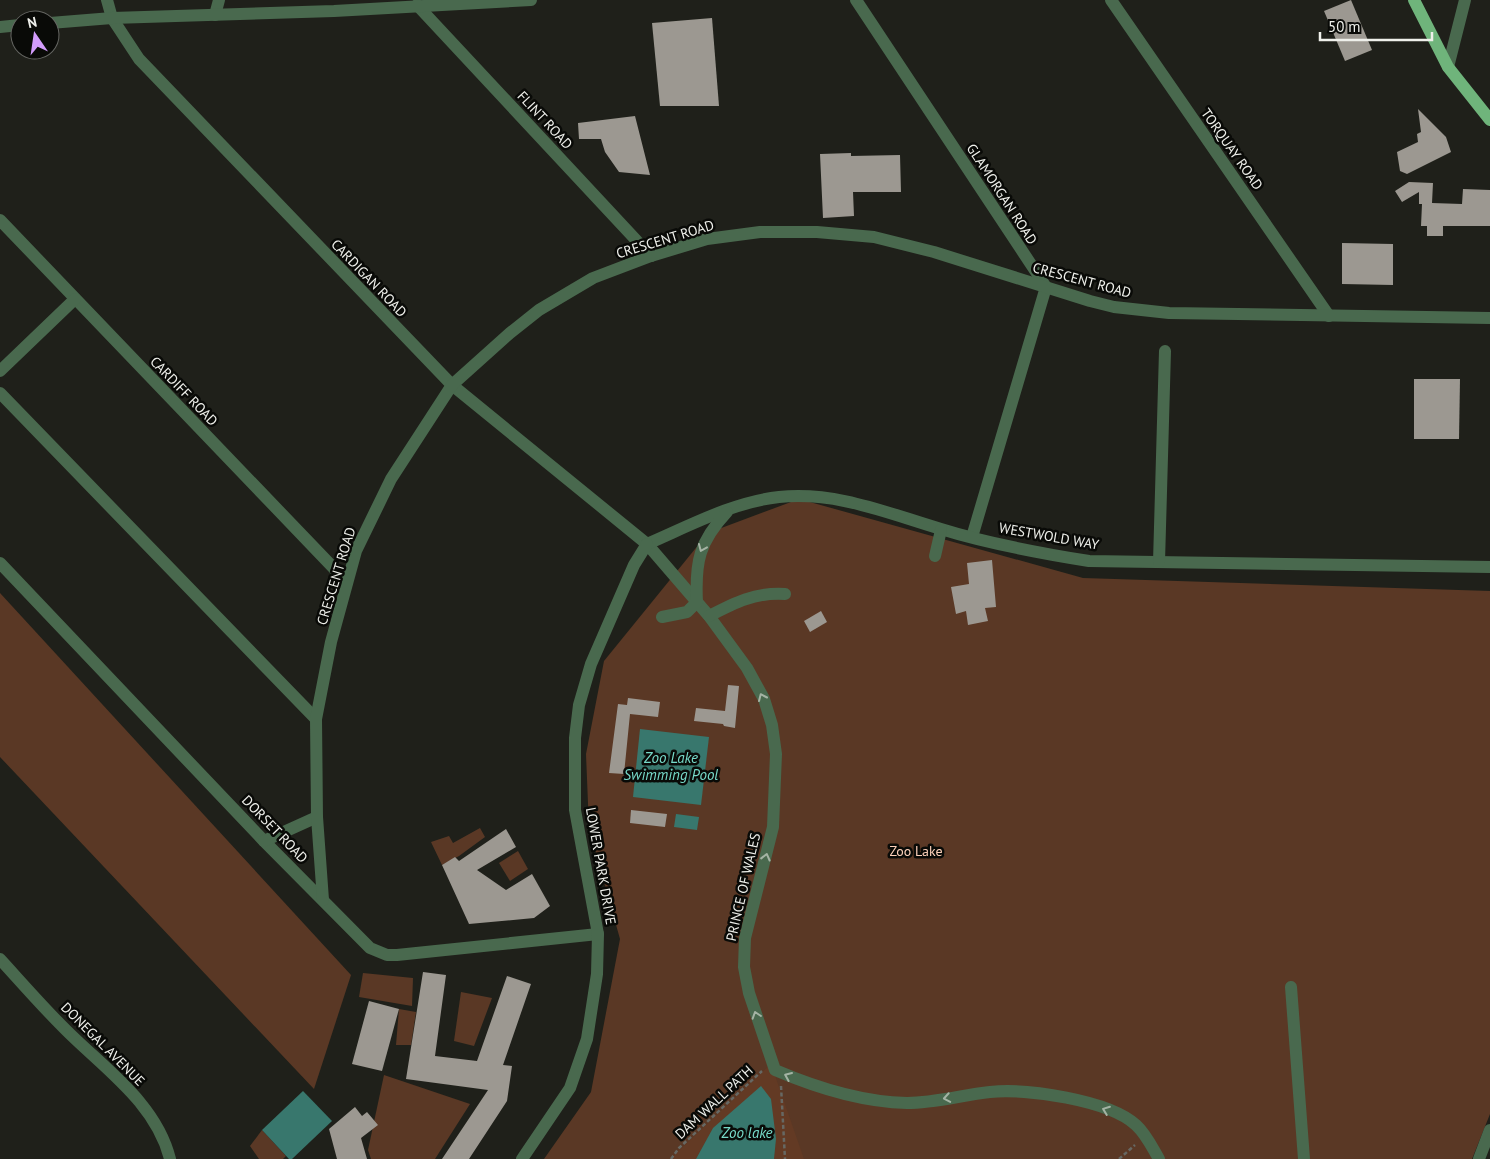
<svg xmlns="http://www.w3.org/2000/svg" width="1490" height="1159" viewBox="0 0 1490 1159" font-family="'PT Sans',sans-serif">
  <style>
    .green { fill: #5a3825 }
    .forest { fill: #633a24 }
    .water { fill: #38776d }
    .building { fill: #9c9891 }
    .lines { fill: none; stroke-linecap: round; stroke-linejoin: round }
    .path { stroke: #676863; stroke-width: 2.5; stroke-dasharray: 4 2.5; stroke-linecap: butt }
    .minor { stroke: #49694e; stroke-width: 12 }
    .major { stroke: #6fb47b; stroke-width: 12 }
    .oneway { stroke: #a4b3a4 }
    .labels { text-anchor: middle; stroke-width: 5; stroke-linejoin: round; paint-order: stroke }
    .street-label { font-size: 14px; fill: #eff0eb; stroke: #090a07 }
    .park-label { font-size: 14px; fill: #fdd1ba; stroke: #090a07 }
    .water-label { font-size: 15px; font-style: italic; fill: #77dac9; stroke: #090a07 }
  </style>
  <rect width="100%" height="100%" fill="#1f201a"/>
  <g class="green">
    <path d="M 799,499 L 1083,578 L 1490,591 L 1490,1114 L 1472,1159 L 544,1159 L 591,1092 L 620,939 L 589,828 L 586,754 L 604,661 L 708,533 Z"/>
    <path d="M 0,593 L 351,975 L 314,1089 L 0,757 Z"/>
    <path d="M 480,828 L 485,837 L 459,856 L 442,865 L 431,842 L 449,836 L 453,843 Z"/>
    <path d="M 518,851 L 528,869 L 510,881 L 499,863 Z"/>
    <path d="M 363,973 L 413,978 L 412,1006 L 359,997 Z"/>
    <path d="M 461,992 L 492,998 L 474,1046 L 454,1041 Z"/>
    <path d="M 399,1009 L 416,1012 L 411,1045 L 396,1045 Z"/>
    <path d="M 384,1075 L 470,1104 L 435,1159 L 371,1159 L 368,1150 Z"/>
    <path d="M 262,1130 L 286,1156 L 283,1159 L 259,1159 L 250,1146 Z"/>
  </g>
  <path class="forest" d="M 771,1064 L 804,1159 L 774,1159 L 776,1139 L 713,1128 L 696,1159 L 670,1159 Z"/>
  <g class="water">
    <path d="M 640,729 L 709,737 L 701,805 L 633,797 Z"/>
    <path d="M 676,814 L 699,817 L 697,830 L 674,827 Z"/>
    <path d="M 761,1086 L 771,1099 L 776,1139 L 774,1159 L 696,1159 L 713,1128 Z"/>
    <path d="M 303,1091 L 332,1121 L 292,1159 L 289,1159 L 262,1130 Z"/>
  </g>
  <g class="building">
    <path d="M 1351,0 L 1372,50 L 1345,61 L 1324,11 Z"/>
    <path d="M 712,18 L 719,106 L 660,106 L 652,23 Z"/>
    <path d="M 1418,109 L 1446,137 L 1451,152 L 1407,174 L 1400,171 L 1397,152 L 1418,142 L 1417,134 L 1421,132 Z"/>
    <path d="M 635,116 L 650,175 L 619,172 L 605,152 L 601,139 L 579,139 L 578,123 Z"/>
    <path d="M 851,153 L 851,156 L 900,155 L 901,192 L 853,192 L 854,216 L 823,218 L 820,154 Z"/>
    <path d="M 1409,182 L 1433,183 L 1432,203 L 1462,204 L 1463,189 L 1490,190 L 1490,226 L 1443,226 L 1443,236 L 1427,236 L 1427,226 L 1421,226 L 1422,204 L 1419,204 L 1419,192 L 1402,202 L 1395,191 Z"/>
    <path d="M 1342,243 L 1393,244 L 1393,285 L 1342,284 Z"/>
    <path d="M 1414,379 L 1460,379 L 1459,439 L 1414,439 Z"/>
    <path d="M 992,560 L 996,607 L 985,608 L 988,621 L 968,625 L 966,611 L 956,614 L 951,587 L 969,584 L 967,563 Z"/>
    <path d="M 821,611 L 827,622 L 810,632 L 804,621 Z"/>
    <path d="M 728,685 L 739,686 L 735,728 L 724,726 L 723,724 L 694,721 L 696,708 L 725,711 Z"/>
    <path d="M 628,698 L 660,702 L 658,717 L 630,714 L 624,774 L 609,773 L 618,704 L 627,705 Z"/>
    <path d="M 631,810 L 667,814 L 665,827 L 630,823 Z"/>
    <path d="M 506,829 L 516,847 L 477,870 L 506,890 L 532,874 L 550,906 L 534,918 L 469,924 L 442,865 L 455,857 L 459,861 Z"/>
    <path d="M 423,972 L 446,975 L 435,1056 L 477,1061 L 507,976 L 531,984 L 503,1065 L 512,1066 L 507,1101 L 469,1159 L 442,1159 L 488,1090 L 406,1079 Z"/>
    <path d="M 369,1001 L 399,1009 L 382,1071 L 352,1064 Z"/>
    <path d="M 355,1107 L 362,1116 L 367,1112 L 378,1125 L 361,1138 L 367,1159 L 337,1159 L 329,1129 Z"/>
  </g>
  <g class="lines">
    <g class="path">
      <path d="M 781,1086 L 785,1159"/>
      <path d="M 671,1159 L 679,1148 L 762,1071"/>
      <path d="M 1119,1159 L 1135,1145"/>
    </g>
    <g class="minor">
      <path d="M 107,0 L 112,18 L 139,59 L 452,385 L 647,544 L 709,616 L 747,668 L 764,699 L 772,725 L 776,754 L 773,827 L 745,938 L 744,967 L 749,993 L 775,1070 C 817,1088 861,1102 907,1103 C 935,1103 962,1095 990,1092 C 1026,1088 1109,1100 1136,1125 C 1146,1134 1152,1147 1159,1159"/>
      <path d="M 856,0 L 1046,287 L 972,537"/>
      <path d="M 1111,0 L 1329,316"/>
      <path d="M 417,5 L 651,256"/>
      <path d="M 215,15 L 219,0"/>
      <path d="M 50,23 L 112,18 L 334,11 L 531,0"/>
      <path d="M 0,27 L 20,25"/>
      <path d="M 1448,67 L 1465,0"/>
      <path d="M 0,220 L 347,582"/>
      <path d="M 0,371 L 75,299"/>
      <path d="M 0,393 L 316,719"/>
      <path d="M 647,544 C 689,526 733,502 779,497 C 836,491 887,513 941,529 C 989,544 1039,553 1089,561 L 1490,567"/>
      <path d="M 935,556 L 941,530"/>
      <path d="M 1159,562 L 1165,351"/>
      <path d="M 0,563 L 264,841 L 370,948 L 387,955 L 397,955 L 598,934"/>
      <path d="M 709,616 C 734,603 755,592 785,594"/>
      <path d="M 662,617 L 687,612 L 697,602 C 695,562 699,542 727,512"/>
      <path d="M 264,841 L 317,817"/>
      <path d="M 323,900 L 317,817 L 316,719 L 331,642 L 356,551 L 391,479 L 452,385 L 510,333 L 539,310 L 593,278 L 651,256 L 707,239 L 760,232 L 817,232 L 874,237 L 934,252 L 1090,301 L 1114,307 L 1169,313 L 1490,318"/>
      <path d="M 0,959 C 21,982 41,1005 63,1027 C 102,1067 156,1102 170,1159"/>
      <path d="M 1291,987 L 1304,1159"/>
      <path d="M 522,1159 L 570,1088 L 587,1039 L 597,974 L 598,934 L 575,810 L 575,738 L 579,705 L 591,664 L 634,565 L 647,544"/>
      <path d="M 1479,1159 L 1490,1130"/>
    </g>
    <path class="major" d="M 1414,0 L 1448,67 L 1490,120"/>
  </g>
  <defs><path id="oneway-chevron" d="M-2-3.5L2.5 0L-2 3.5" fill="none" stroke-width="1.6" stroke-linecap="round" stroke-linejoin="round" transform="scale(1.25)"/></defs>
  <g class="oneway">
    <use href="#oneway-chevron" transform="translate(702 548) rotate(113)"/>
    <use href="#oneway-chevron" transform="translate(762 697) rotate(-114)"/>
    <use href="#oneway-chevron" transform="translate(766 857) rotate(-76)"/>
    <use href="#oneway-chevron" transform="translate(756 1015) rotate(-108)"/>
    <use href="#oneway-chevron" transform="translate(788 1076) rotate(-157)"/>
    <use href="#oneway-chevron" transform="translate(947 1098) rotate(170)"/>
    <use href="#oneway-chevron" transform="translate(1106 1110) rotate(-159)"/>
  </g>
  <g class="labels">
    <g class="street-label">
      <text transform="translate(545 120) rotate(47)" y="5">FLINT ROAD</text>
      <text transform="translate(1232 149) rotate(55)" y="5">TORQUAY ROAD</text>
      <text transform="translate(1002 194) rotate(57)" y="5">GLAMORGAN ROAD</text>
      <text transform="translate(665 239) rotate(-17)" y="5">CRESCENT ROAD</text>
      <text transform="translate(369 278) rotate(46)" y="5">CARDIGAN ROAD</text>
      <text transform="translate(1082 280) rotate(15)" y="5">CRESCENT ROAD</text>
      <text transform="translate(184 391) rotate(46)" y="5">CARDIFF ROAD</text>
      <text transform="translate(1049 536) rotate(10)" y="5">WESTWOLD WAY</text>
      <text transform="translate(336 576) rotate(-73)" y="5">CRESCENT ROAD</text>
      <text transform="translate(275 829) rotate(46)" y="5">DORSET ROAD</text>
      <text transform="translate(601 866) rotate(80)" y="5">LOWER PARK DRIVE</text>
      <text transform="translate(743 887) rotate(-77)" y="5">PRINCE OF WALES</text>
      <text transform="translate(103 1044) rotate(45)" y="5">DONEGAL AVENUE</text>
      <text transform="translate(714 1102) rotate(-43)" y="5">DAM WALL PATH</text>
    </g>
    <g class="park-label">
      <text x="916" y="856">Zoo Lake</text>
    </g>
    <g class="water-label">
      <text x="671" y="763">Zoo Lake<tspan x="671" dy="17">Swimming Pool</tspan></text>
      <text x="747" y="1138">Zoo lake</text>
    </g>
  </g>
  <g transform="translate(35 35) rotate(347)"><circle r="24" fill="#090a07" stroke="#656662"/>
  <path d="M0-4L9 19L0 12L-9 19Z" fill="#d39cfc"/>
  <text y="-8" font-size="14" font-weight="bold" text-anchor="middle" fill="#eff0eb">N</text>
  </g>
  <path d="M1320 32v8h112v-8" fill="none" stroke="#eff0eb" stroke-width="2.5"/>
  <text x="1328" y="32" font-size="15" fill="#eff0eb" stroke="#090a07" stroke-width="4" paint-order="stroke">50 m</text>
</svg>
